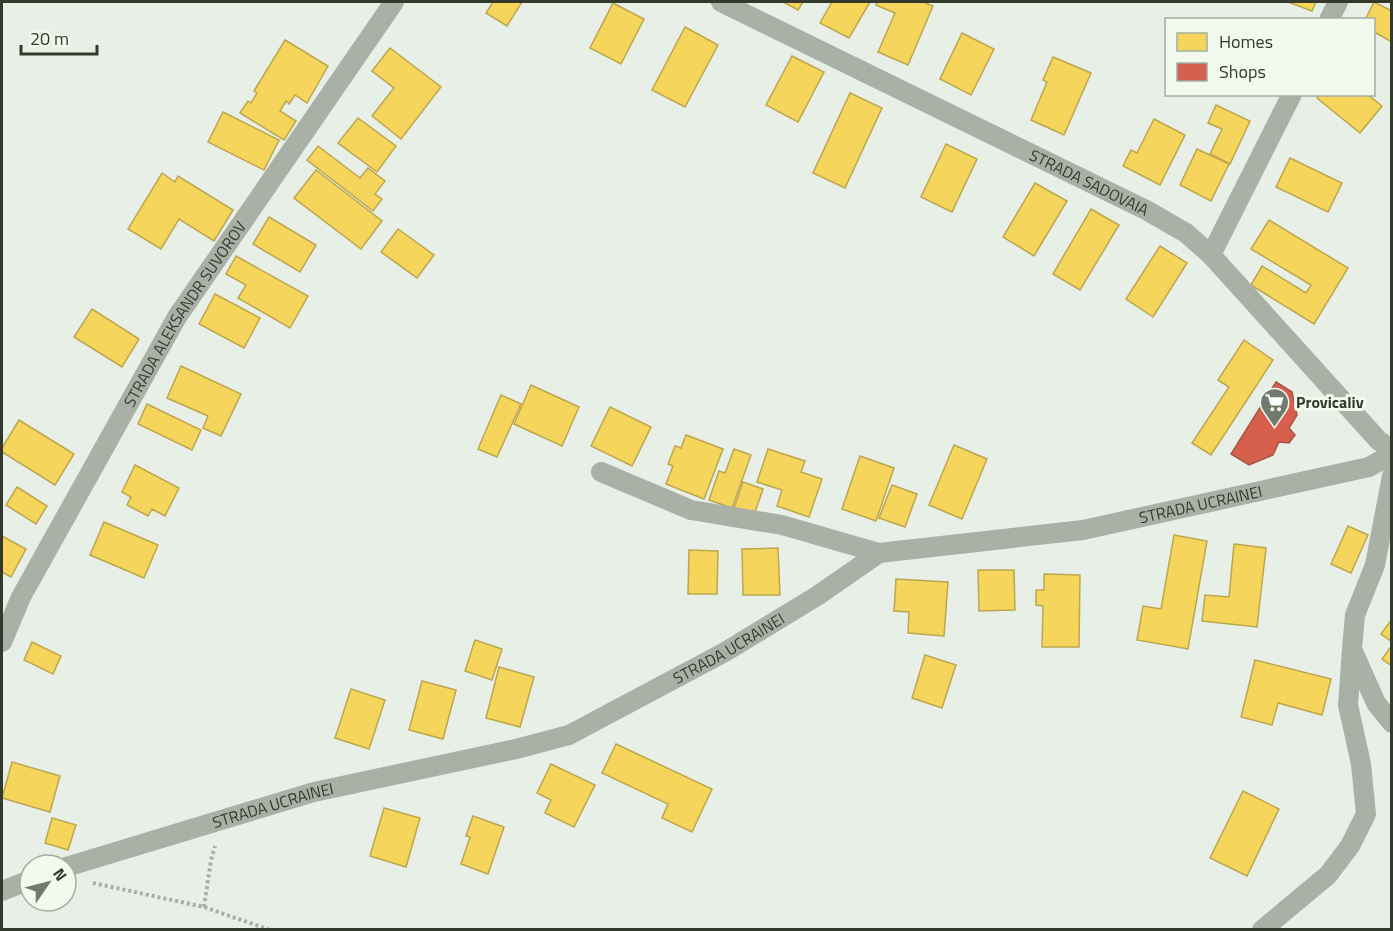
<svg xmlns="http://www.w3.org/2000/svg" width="1393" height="931" viewBox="0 0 1393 931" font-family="'Titillium Web',sans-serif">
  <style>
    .homes { fill: #f6d55c; stroke: #bca64e; stroke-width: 1.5 }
    .shops { fill: #d6604d; stroke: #a55543; stroke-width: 1.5 }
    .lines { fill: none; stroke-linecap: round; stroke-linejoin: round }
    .path { stroke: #a8aea5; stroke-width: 4; stroke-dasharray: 3 3; stroke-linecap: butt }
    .minor { stroke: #abb0a7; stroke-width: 20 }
    .labels { text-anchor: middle; stroke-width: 6; stroke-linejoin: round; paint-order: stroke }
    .street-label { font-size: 16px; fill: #333a2c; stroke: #f2faee }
    .poi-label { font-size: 16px; font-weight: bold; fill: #333a2c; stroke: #f2faee; text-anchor: start }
  </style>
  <rect width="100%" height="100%" fill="#e8efe6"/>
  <g class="homes">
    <path d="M 493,2 L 522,2 L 507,26 L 486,13 Z"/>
    <path d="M 783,2 L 803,2 L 798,10 Z"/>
    <path d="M 832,2 L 870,2 L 849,38 L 820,23 Z"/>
    <path d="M 877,2 L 923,2 L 933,6 L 908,65 L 878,52 L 895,13 L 876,5 Z"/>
    <path d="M 1288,2 L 1316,2 L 1312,11 Z"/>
    <path d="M 1374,2 L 1392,11 L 1392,42 L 1374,32 L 1374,20 L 1365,20 Z"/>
    <path d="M 613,3 L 644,19 L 621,64 L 590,48 Z"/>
    <path d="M 685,27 L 718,45 L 685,107 L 652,90 Z"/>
    <path d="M 962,33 L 994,49 L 971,95 L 940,79 Z"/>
    <path d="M 285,40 L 328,66 L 307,103 L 295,95 L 289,104 L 286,101 L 280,111 L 296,121 L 284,140 L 240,113 L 248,101 L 251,103 L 257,93 L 254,91 Z"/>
    <path d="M 390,48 L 441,87 L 401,139 L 372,116 L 394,88 L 372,71 Z"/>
    <path d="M 792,56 L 824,72 L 798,122 L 766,105 Z"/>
    <path d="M 1053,57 L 1091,73 L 1064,135 L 1031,120 L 1047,82 L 1043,80 Z"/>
    <path d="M 850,93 L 882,108 L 845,188 L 813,173 Z"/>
    <path d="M 1319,94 L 1367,94 L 1382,106 L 1360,133 L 1317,98 Z"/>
    <path d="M 1216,105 L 1250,121 L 1230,164 L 1210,154 L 1222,129 L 1208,123 Z"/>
    <path d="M 223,112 L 279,140 L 264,170 L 208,142 Z"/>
    <path d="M 358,118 L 396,146 L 377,172 L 338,143 Z"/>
    <path d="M 1154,119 L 1185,135 L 1160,185 L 1123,166 L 1131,150 L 1137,153 Z"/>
    <path d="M 946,144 L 977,159 L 952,212 L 921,197 Z"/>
    <path d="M 318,146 L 360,178 L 368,168 L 385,181 L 375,194 L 382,199 L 373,211 L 307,160 Z"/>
    <path d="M 1197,149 L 1229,164 L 1211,201 L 1180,185 Z"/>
    <path d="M 1290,158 L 1342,183 L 1328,212 L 1276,187 Z"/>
    <path d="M 316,170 L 382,221 L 361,249 L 294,198 Z"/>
    <path d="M 162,173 L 175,182 L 178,176 L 233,210 L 214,241 L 179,219 L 161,249 L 128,229 Z"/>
    <path d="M 1035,183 L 1067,201 L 1034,256 L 1003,237 Z"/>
    <path d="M 1091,209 L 1119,225 L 1080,290 L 1053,274 Z"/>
    <path d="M 269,217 L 316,245 L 300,272 L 253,244 Z"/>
    <path d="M 1269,220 L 1348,268 L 1314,324 L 1251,285 L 1262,266 L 1306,293 L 1311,285 L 1251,249 Z"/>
    <path d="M 398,229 L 434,255 L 417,278 L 381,252 Z"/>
    <path d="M 1160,246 L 1187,263 L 1153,317 L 1126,299 Z"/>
    <path d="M 236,256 L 308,296 L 290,328 L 238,298 L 246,285 L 226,274 Z"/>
    <path d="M 215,294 L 260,318 L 244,348 L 199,324 Z"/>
    <path d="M 92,309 L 139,339 L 122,367 L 74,337 Z"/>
    <path d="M 1244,340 L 1273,360 L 1211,455 L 1192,443 L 1229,387 L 1218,380 Z"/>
    <path d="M 181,366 L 241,394 L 221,436 L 203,428 L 208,416 L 167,398 Z"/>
    <path d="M 531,385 L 579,407 L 562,446 L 514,424 Z"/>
    <path d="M 501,395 L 521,404 L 497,457 L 478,449 Z"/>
    <path d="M 147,404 L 201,430 L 192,450 L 138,424 Z"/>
    <path d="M 610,407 L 651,427 L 632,466 L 591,446 Z"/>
    <path d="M 19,420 L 74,454 L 55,485 L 2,452 L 2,448 Z"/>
    <path d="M 686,435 L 723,449 L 704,499 L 666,484 L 673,466 L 668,464 L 675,446 L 681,448 Z"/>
    <path d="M 954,445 L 987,459 L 962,519 L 929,505 Z"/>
    <path d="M 734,449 L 751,455 L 732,508 L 709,500 L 719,471 L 725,473 Z"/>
    <path d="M 768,449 L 805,461 L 801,472 L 822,479 L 809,517 L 777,506 L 782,490 L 757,482 Z"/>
    <path d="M 860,456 L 894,468 L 876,521 L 842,509 Z"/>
    <path d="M 135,465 L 179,488 L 165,516 L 152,509 L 148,516 L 127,505 L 131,497 L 122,492 Z"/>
    <path d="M 743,482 L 763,489 L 754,515 L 734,508 Z"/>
    <path d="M 892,485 L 917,494 L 905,527 L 879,518 Z"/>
    <path d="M 17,487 L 47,506 L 36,524 L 6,505 Z"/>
    <path d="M 104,522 L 158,545 L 144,578 L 90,555 Z"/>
    <path d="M 1348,526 L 1368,535 L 1351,573 L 1331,564 Z"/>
    <path d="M 1174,535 L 1207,541 L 1188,649 L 1137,640 L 1143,606 L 1161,609 Z"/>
    <path d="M 2,536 L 26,549 L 11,577 L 2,572 Z"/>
    <path d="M 1234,544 L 1266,548 L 1257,627 L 1202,621 L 1205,595 L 1229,597 Z"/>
    <path d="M 778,548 L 780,595 L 743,595 L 742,549 Z"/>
    <path d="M 689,550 L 718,551 L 717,594 L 688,594 Z"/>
    <path d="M 978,570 L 1014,570 L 1015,610 L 979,611 Z"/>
    <path d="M 1044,574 L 1080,575 L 1079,647 L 1042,647 L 1043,606 L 1036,605 L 1036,590 L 1044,590 Z"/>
    <path d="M 896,579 L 948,582 L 944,636 L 908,633 L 909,612 L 894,611 Z"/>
    <path d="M 1392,619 L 1392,642 L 1381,634 Z"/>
    <path d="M 475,640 L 502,649 L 492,680 L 465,671 Z"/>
    <path d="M 32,642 L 61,656 L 53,674 L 24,660 Z"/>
    <path d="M 1392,645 L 1392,666 L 1382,659 Z"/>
    <path d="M 925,655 L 956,665 L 942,708 L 912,698 Z"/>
    <path d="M 1255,660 L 1331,679 L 1322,715 L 1278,703 L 1272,725 L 1241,717 Z"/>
    <path d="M 499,667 L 534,677 L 520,727 L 486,718 Z"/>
    <path d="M 422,681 L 456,690 L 443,739 L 409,730 Z"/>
    <path d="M 351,689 L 385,700 L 369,749 L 335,738 Z"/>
    <path d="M 616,744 L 712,789 L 692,832 L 662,818 L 668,804 L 602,773 Z"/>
    <path d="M 12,762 L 60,776 L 50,812 L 2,798 Z"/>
    <path d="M 551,764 L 595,785 L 574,827 L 545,813 L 551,800 L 537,793 Z"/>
    <path d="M 1243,791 L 1279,809 L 1247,876 L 1210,858 Z"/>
    <path d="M 384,808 L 420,818 L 406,867 L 370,856 Z"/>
    <path d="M 473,816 L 504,827 L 488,874 L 461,864 L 470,837 L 466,836 Z"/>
    <path d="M 52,818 L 76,825 L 68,850 L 45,843 Z"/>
  </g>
  <path class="shops" d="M 1276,382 L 1292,392 L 1297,415 L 1289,428 L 1295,435 L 1289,443 L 1279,442 L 1273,455 L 1249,465 L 1231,454 Z"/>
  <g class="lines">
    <g class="path">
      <path d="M 93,883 L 204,907 L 270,930"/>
      <path d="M 204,907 L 211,860 L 215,846"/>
    </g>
    <g class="minor">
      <path id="s1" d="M 721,2 L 1146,210 L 1186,233 L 1211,255 L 1379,441 L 1392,449"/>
      <path d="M 1329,20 L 1338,2"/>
      <path d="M 1211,255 L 1292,94"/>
      <path d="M 601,472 L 691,510 L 782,525 L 879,553"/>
      <path d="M 1392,476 L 1375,565 L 1355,615 L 1352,649 L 1376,703 L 1392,723"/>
      <path id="s2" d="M 2,642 L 21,597 L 177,317 L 394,2"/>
      <path id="s3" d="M 66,867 L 314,792 L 516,749 L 569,735 L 725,652 L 817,596 L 879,553 L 1083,530 L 1369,467 L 1392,454"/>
      <path d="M 2,891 L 30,880"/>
      <path d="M 1262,930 L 1328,875 L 1350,846 L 1366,814 L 1361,764 L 1348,705 L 1352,649"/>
    </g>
  </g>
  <defs>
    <symbol id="supermarket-pin" viewBox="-11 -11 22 30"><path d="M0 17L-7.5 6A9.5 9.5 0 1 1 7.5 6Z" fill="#72796d" stroke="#f2faee"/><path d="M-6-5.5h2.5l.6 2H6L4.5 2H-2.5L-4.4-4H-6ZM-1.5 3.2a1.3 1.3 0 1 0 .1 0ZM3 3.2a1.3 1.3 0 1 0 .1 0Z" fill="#fff"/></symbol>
  </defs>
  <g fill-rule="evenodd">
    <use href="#supermarket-pin" x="1258" y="386" width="33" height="45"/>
  </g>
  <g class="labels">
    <g class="street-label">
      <text dy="6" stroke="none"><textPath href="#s1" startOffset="410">STRADA SADOVAIA</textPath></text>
      <text dy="6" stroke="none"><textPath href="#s2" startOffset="376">STRADA ALEKSANDR SUVOROV</textPath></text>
      <text dy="6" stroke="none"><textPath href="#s3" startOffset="1206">STRADA UCRAINEI</textPath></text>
      <text dy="6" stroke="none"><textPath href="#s3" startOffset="702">STRADA UCRAINEI</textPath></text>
      <text dy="6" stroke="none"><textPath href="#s3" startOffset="216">STRADA UCRAINEI</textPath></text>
    </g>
    <g class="poi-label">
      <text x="1296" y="408">Provicaliv</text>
    </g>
  </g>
  <rect width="1393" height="931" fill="none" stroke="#333a2c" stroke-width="6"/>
  <rect x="1165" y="18" width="210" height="78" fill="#f2faee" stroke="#a6ada0" stroke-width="1.5"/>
  <rect x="1177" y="33" width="30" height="18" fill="#f6d55c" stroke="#a6ada0" stroke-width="1.5"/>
  <text x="1219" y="48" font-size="18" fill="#333a2c">Homes</text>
  <rect x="1177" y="63" width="30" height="18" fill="#d6604d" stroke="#a6ada0" stroke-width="1.5"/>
  <text x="1219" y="78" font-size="18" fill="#333a2c">Shops</text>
  <g transform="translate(48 883) rotate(55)"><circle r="28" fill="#f2faee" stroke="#a6ada0" stroke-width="1.5"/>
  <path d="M0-4.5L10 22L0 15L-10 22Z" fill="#72796d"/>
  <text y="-9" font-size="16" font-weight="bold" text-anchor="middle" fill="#333a2c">N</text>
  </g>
  <path d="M21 45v9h76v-9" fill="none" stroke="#333a2c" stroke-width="3"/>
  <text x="30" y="45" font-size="18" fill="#333a2c" stroke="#f2faee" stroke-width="4.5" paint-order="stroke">20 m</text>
</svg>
